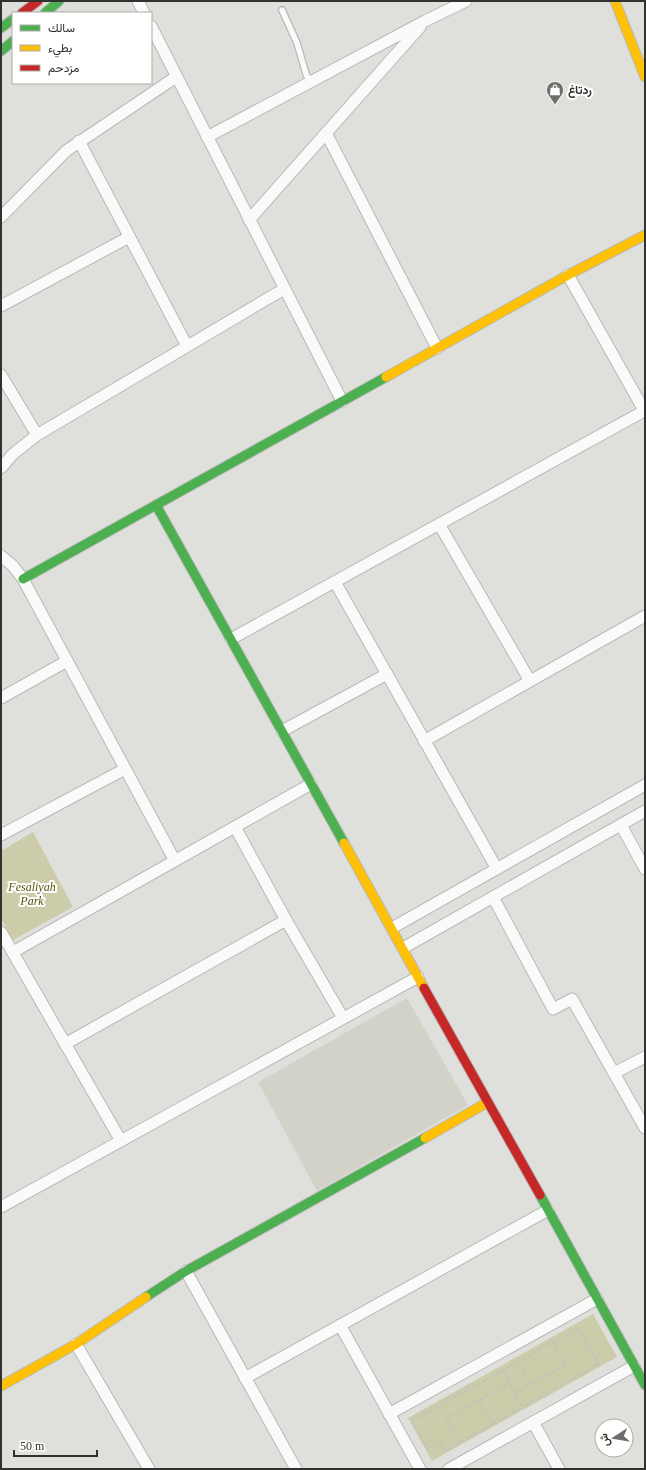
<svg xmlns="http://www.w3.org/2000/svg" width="646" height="1470" viewBox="0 0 646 1470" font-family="'Times New Roman',Vazirmatn,serif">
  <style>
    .built { fill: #d2d2c9 }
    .green { fill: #cca }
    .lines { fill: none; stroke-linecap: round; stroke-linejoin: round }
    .lane-casing { stroke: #b8b9b7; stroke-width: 8 }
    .street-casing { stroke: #b8b9b7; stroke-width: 13 }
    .fast-casing { stroke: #b8b9b7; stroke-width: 11 }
    .slow-casing { stroke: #b8b9b7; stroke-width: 11 }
    .jam-casing { stroke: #b8b9b7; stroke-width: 11 }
    .path { stroke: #c0c1bf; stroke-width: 2; stroke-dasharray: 2 2; stroke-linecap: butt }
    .lane { stroke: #fafafa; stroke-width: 5.5 }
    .street { stroke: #fafafa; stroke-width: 11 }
    .fast { stroke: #4caf50; stroke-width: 9 }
    .slow { stroke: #ffc107; stroke-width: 9 }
    .jam { stroke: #c62828; stroke-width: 9 }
    .labels { text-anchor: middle; stroke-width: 4; stroke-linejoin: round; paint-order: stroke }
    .poi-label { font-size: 12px; font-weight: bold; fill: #31312f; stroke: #fffffe; text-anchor: start }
    .park-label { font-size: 12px; font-style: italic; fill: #55520d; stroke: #fffffe }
  </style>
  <rect width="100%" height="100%" fill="#dfe0dc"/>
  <path class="built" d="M 407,998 L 468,1105 L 317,1191 L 258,1082 Z"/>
  <g class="green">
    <path d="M 33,832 L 73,907 L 13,940 L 1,918 L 1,851 Z"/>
    <path d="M 593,1314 L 617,1357 L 432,1461 L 408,1418 Z"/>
  </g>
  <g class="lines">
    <defs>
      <path id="lane" d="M 282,10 L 297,43 L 306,74 L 310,82"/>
      <g id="street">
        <path d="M 138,1 L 144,13"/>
        <path d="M 151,26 L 342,401"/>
        <path d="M 326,133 L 437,348"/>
        <path d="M 207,137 L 425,21 L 466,1"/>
        <path d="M 79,141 L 187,346"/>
        <path d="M 1,217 L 66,151 L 176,77"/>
        <path d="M 249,220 L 420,27"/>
        <path d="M 568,275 L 645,412"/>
        <path d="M 1,306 L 129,237"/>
        <path d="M 1,375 L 37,435"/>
        <path d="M 1,468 L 13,454 L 37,435 L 284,289"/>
        <path d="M 439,524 L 530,681"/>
        <path d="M 1,556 L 13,566 L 23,579 L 175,861"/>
        <path d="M 335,582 L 497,869"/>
        <path d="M 231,639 L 644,411"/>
        <path d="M 1,698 L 67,661"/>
        <path d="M 282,731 L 387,674"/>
        <path d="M 424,741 L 645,616"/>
        <path d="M 621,825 L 645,869"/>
        <path d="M 235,827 L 286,920 L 343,1018"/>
        <path d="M 1,835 L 125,769"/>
        <path d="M 493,897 L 553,1009 L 572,999 L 645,1128"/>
        <path d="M 392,928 L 645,785"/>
        <path d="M 1,932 L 121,1141"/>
        <path d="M 403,948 L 645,811"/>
        <path d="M 13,952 L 311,784"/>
        <path d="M 65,1044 L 286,920"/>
        <path d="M 614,1073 L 645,1057"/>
        <path d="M 1,1207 L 418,977"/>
        <path d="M 186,1271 L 296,1469"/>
        <path d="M 340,1325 L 420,1469"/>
        <path d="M 76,1344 L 149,1469"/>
        <path d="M 245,1378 L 548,1210"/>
        <path d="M 389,1414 L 597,1299"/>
        <path d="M 533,1422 L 559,1469"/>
        <path d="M 449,1469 L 634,1366"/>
      </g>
      <g id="fast">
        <path d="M 45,13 L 59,1"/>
        <path d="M 1,28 L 13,19"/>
        <path d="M 1,51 L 13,41"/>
        <path d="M 156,505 L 344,843"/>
        <path d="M 23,579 L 386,377"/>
        <path d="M 540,1195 L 645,1385"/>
        <path d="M 146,1297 L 186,1271 L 425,1138"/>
      </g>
      <g id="slow">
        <path d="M 615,1 L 645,77"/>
        <path d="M 386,377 L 568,275 L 645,235"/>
        <path d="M 344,843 L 424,988"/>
        <path d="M 425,1138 L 488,1102"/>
        <path d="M 1,1386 L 76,1344 L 146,1297"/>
      </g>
      <g id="jam">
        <path d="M 22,13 L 38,1"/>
        <path d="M 424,988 L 540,1195"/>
      </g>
    </defs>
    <use href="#lane" class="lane-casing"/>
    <use href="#street" class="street-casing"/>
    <use href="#fast" class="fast-casing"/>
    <use href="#slow" class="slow-casing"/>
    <use href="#jam" class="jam-casing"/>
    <g class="path">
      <path d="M 578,1328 L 599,1364 L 445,1451 L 440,1441 L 427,1448 L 412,1421 Z"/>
      <path d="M 518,1362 L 531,1384"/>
      <path d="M 502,1370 L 515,1393 L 565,1365 L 553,1342"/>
      <path d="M 515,1393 L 522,1407"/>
      <path d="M 492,1424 L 479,1400 L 509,1383"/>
      <path d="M 459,1442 L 446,1419 L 479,1400"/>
    </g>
    <use href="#lane" class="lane"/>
    <use href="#street" class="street"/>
    <use href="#fast" class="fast"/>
    <use href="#slow" class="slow"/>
    <use href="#jam" class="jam"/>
  </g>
  <defs>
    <symbol id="shop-pin" viewBox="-11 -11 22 30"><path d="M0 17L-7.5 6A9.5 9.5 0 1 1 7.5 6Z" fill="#6e6e6c" stroke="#fffffe"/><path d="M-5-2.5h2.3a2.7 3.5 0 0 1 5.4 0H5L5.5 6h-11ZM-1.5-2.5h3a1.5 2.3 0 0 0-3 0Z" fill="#fff"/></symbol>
  </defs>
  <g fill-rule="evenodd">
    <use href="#shop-pin" x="545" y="80" width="20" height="27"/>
  </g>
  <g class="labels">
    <g class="poi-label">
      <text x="568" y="94">ردتاغ</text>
    </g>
    <g class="park-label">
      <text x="32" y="891">Fesaliyah<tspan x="32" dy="14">Park</tspan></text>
    </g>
  </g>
  <rect width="646" height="1470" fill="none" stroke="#31312f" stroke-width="4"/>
  <rect x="12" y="12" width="140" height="72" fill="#fffffe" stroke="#adadab"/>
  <rect x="20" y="25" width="20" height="6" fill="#4caf50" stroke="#adadab"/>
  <text x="48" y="32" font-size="12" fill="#31312f">سالك</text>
  <rect x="20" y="45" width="20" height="6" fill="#ffc107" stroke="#adadab"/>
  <text x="48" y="52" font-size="12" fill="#31312f">بطيء</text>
  <rect x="20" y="65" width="20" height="6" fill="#c62828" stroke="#adadab"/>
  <text x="48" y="72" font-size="12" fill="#31312f">مزدحم</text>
  <g transform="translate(614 1438) rotate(258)"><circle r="19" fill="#fffffe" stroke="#adadab"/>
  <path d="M0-3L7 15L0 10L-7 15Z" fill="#6e6e6c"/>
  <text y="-6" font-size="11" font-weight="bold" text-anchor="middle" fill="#31312f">ش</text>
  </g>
  <path d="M14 1450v6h83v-6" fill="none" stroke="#31312f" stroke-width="2"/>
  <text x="20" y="1450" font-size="12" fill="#31312f" stroke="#fffffe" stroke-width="3" paint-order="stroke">50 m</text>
</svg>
